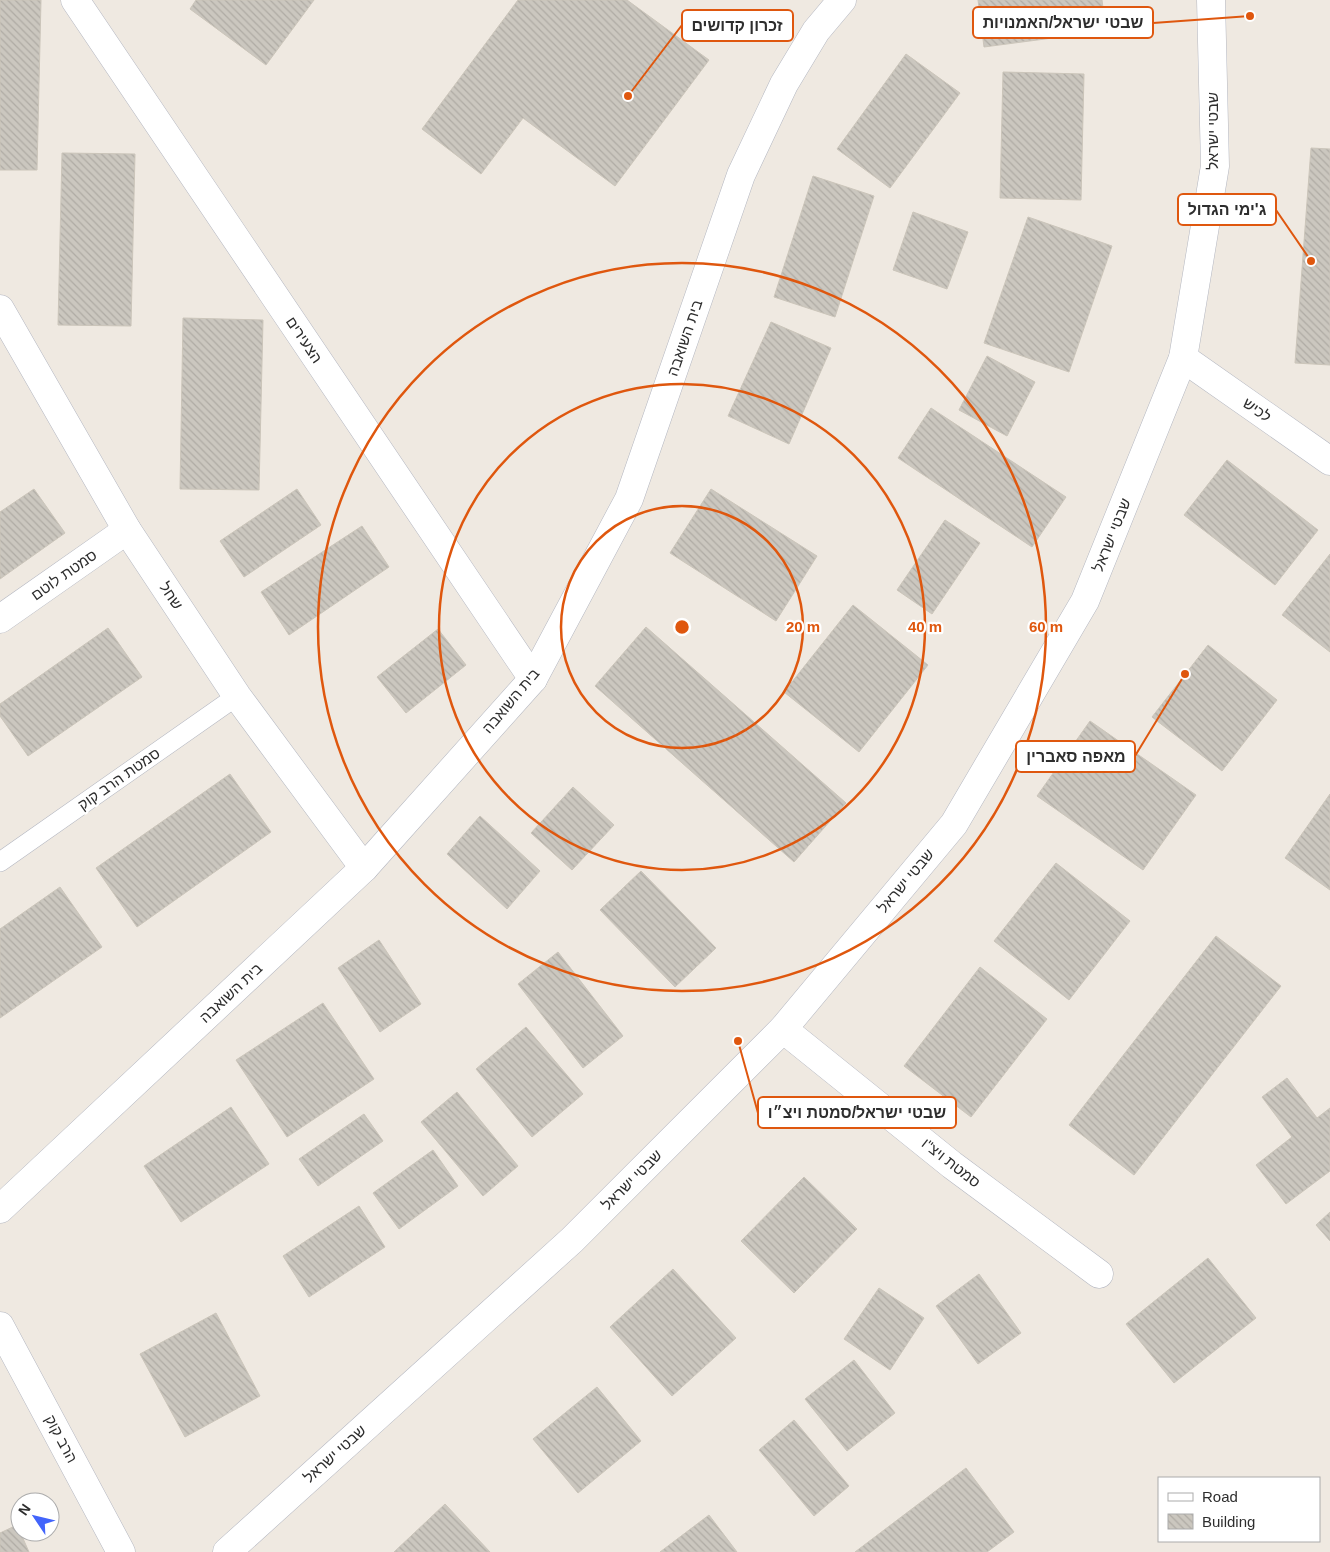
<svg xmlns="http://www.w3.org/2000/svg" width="1330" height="1552" viewBox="0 0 1330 1552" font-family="Arial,'Noto Sans Hebrew',sans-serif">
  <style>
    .building { fill: url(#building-back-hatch); stroke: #cbc5ba }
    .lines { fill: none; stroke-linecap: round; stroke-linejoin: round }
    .lane-casing { stroke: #b4b7c1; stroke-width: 20 }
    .street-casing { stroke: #b4b7c1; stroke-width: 29 }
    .secondary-casing { stroke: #b4b7c1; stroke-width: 29 }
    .lane { stroke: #fff; stroke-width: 19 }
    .street { stroke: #fff; stroke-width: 28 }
    .secondary { stroke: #fff; stroke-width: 28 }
    .ring { fill: none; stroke: #df570e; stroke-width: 2.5 }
    .labels { text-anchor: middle; stroke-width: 4.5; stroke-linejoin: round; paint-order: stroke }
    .street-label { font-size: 15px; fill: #2e2e2e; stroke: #fff }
    .centre { fill: #df570e; stroke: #fff; stroke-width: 2.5 }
    .ring-label { font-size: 15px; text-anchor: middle; font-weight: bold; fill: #df570e; stroke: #fff; stroke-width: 4.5; stroke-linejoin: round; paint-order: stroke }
    .leader { fill: none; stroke: #df570e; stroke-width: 2 }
    .callout-dot { fill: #df570e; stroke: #fff; stroke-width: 2 }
    .callout { fill: #fff; stroke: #df570e; stroke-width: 2 }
    .callout-label { font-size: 16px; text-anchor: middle; font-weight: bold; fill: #2e2e2e }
  </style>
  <defs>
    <pattern id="building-back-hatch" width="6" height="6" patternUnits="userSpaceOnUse" patternTransform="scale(1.25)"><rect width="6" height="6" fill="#cbc7bf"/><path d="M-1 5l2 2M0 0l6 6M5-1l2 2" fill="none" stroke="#afaba4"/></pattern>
  </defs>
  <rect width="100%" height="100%" fill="#efe9e1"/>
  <g class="building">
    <path d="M 0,0 L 41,0 L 37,170 L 0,170 Z"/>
    <path d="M 196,0 L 314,0 L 266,65 L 190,9 Z"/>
    <path d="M 518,0 L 627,0 L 709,60 L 615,186 L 523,118 L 481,174 L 422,129 Z"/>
    <path d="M 978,0 L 1102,0 L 1106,31 L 984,47 Z"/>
    <path d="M 906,54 L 960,93 L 890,188 L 837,149 Z"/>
    <path d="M 1003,72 L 1084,74 L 1081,200 L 1000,198 Z"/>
    <path d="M 1311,148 L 1330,149 L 1330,365 L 1295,363 Z"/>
    <path d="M 62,153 L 135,154 L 131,326 L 58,325 Z"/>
    <path d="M 813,176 L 874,196 L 835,317 L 774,297 Z"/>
    <path d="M 913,212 L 968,232 L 947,289 L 893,270 Z"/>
    <path d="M 1028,217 L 1112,246 L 1069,372 L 984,343 Z"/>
    <path d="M 183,318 L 263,320 L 259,490 L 180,489 Z"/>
    <path d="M 771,322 L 831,348 L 789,444 L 728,416 Z"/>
    <path d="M 987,356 L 1035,382 L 1007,436 L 959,410 Z"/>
    <path d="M 931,408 L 1066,497 L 1032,547 L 898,458 Z"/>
    <path d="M 1227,460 L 1318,530 L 1275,585 L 1184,515 Z"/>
    <path d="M 34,489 L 65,533 L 0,579 L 0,512 Z"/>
    <path d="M 297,489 L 321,525 L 244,577 L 220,541 Z"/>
    <path d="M 711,489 L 817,556 L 776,621 L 670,553 Z"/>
    <path d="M 945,520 L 980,543 L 932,614 L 897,590 Z"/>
    <path d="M 362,526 L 389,567 L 289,635 L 261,592 Z"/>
    <path d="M 1330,554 L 1330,652 L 1282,615 Z"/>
    <path d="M 853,605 L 928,665 L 859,752 L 784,692 Z"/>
    <path d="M 646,627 L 846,803 L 794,862 L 595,686 Z"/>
    <path d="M 108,628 L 142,677 L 28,756 L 0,716 L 0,704 Z"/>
    <path d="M 438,629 L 466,665 L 406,713 L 377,677 Z"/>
    <path d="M 1208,645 L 1277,700 L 1222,771 L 1152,717 Z"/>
    <path d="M 1090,721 L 1196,795 L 1143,870 L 1037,796 Z"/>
    <path d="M 230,774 L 271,832 L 137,927 L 96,868 Z"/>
    <path d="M 573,787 L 614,825 L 572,870 L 531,833 Z"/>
    <path d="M 1330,794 L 1330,890 L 1285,858 Z"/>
    <path d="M 480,816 L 540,871 L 507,909 L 447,854 Z"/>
    <path d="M 1056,863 L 1130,921 L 1069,1000 L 994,941 Z"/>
    <path d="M 641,871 L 716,948 L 675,987 L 600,910 Z"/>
    <path d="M 60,887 L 102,947 L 0,1018 L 0,929 Z"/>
    <path d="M 1216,936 L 1281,986 L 1134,1175 L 1069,1125 Z"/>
    <path d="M 379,940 L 421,1004 L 380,1032 L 338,968 Z"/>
    <path d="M 558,952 L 623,1036 L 583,1068 L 518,984 Z"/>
    <path d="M 980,967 L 1047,1019 L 971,1117 L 904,1066 Z"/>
    <path d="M 323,1003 L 374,1079 L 287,1137 L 236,1060 Z"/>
    <path d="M 526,1027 L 583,1094 L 532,1137 L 476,1069 Z"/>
    <path d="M 1287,1078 L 1317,1118 L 1330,1108 L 1330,1171 L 1286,1204 L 1256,1165 L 1292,1137 L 1262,1097 Z"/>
    <path d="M 457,1092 L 518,1166 L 483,1196 L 421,1122 Z"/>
    <path d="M 231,1107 L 269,1164 L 181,1222 L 144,1166 Z"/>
    <path d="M 364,1114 L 383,1141 L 318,1186 L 299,1159 Z"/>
    <path d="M 433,1150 L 458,1186 L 399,1229 L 373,1193 Z"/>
    <path d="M 804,1177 L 857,1229 L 794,1293 L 741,1241 Z"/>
    <path d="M 359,1206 L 385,1247 L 309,1297 L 283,1256 Z"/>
    <path d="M 1330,1212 L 1330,1241 L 1316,1225 Z"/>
    <path d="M 1208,1258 L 1256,1318 L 1174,1383 L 1126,1324 Z"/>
    <path d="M 673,1269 L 736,1338 L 672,1396 L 610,1327 Z"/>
    <path d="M 979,1274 L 1021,1333 L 978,1364 L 936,1306 Z"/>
    <path d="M 879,1288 L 924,1318 L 890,1370 L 844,1339 Z"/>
    <path d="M 216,1313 L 260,1396 L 185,1437 L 140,1354 Z"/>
    <path d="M 854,1360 L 895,1413 L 847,1451 L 805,1399 Z"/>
    <path d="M 597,1387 L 641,1441 L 578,1493 L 533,1439 Z"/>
    <path d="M 794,1420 L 849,1486 L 814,1516 L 759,1450 Z"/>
    <path d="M 966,1468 L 1014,1532 L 987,1552 L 855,1552 Z"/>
    <path d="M 445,1504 L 490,1552 L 394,1552 Z"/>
    <path d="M 709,1515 L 737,1552 L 660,1552 Z"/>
    <path d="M 17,1525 L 29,1552 L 0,1552 L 0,1533 Z"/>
  </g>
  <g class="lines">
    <defs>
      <path id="lane" d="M 0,862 L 237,696"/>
      <g id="street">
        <path d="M 75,0 L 533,679"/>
        <path d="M 0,309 L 127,530 L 237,696 L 364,868"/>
        <path d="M 1183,358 L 1330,461"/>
        <path d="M 0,619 L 127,530"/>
        <path d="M 783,1029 L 952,1165 L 1099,1274"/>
        <path d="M 0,1209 L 364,868 L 533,679 L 629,499 L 741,175 L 784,84 L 816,31 L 842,0"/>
      </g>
      <g id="secondary">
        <path d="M 0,1326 L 121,1552"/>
        <path d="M 227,1552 L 572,1240 L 783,1029 L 954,824 L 1085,601 L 1183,358 L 1215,166 L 1211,0"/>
      </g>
    </defs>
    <use href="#lane" class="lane-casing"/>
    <use href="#street" class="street-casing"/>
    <use href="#secondary" class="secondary-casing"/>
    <use href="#lane" class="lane"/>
    <use href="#street" class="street"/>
    <use href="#secondary" class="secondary"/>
  </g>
  <g class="ring">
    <circle cx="682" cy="627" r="121"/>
    <circle cx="682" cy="627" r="243"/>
    <circle cx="682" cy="627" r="364"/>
  </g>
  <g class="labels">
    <g class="street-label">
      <text transform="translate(1213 131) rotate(-90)" y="5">שבטי ישראל</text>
      <text transform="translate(685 338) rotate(-71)" y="5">בית השואבה</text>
      <text transform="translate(304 340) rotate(56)" y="5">הצעירים</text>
      <text transform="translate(1257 410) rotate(35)" y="5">לכיש</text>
      <text transform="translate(1112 535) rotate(-68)" y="5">שבטי ישראל</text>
      <text transform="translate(64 575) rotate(-35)" y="5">סמטת לוטם</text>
      <text transform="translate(171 596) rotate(56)" y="5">שחל</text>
      <text transform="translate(511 701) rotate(-50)" y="5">בית השואבה</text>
      <text transform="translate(119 779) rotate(-35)" y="5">סמטת הרב קוק</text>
      <text transform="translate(906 881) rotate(-50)" y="5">שבטי ישראל</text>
      <text transform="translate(231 993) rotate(-43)" y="5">בית השואבה</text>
      <text transform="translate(951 1163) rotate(38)" y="5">סמטת ויצ"ו</text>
      <text transform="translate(632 1180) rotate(-45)" y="5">שבטי ישראל</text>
      <text transform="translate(61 1439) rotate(62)" y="5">הרב קוק</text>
      <text transform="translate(335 1454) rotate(-42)" y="5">שבטי ישראל</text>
    </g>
  </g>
  <circle cx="682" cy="627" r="8" class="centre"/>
  <g class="ring-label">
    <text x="803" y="632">20 m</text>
    <text x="925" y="632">40 m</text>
    <text x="1046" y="632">60 m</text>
  </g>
  <path class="leader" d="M1250 16L1153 23M628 96L682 25M1311 261L1276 210M1185 674L1135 756M738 1041L758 1113"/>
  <g class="callout-dot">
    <circle cx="1250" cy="16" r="5"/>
    <circle cx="628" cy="96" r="5"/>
    <circle cx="1311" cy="261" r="5"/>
    <circle cx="1185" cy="674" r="5"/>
    <circle cx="738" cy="1041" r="5"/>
  </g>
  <g class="callout">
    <rect x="973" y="7" width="180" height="31" rx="5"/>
    <rect x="682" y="10" width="111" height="31" rx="5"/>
    <rect x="1178" y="194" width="98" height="31" rx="5"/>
    <rect x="1016" y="741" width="119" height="31" rx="5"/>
    <rect x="758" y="1097" width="198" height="31" rx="5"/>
  </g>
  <g class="callout-label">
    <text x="1063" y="28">שבטי ישראל/האמנויות</text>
    <text x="737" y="31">זכרון קדושים</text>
    <text x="1227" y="215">ג'ימי הגדול</text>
    <text x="1076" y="762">מאפה סאברין</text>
    <text x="857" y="1118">שבטי ישראל/סמטת ויצ״ו</text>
  </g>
  <rect x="1158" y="1477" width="162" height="65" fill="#ffffff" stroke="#ababab"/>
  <rect x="1168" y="1493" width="25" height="8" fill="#ffffff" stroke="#ababab"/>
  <text x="1202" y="1502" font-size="15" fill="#2e2e2e">Road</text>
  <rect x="1168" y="1514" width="25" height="15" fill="url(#building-back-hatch)" stroke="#ababab"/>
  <text x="1202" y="1527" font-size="15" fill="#2e2e2e">Building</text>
  <g transform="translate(35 1517) rotate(305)"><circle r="24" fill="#ffffff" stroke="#ababab"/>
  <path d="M0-4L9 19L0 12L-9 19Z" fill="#4264fb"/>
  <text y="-8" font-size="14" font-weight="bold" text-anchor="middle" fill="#2e2e2e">N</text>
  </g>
</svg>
